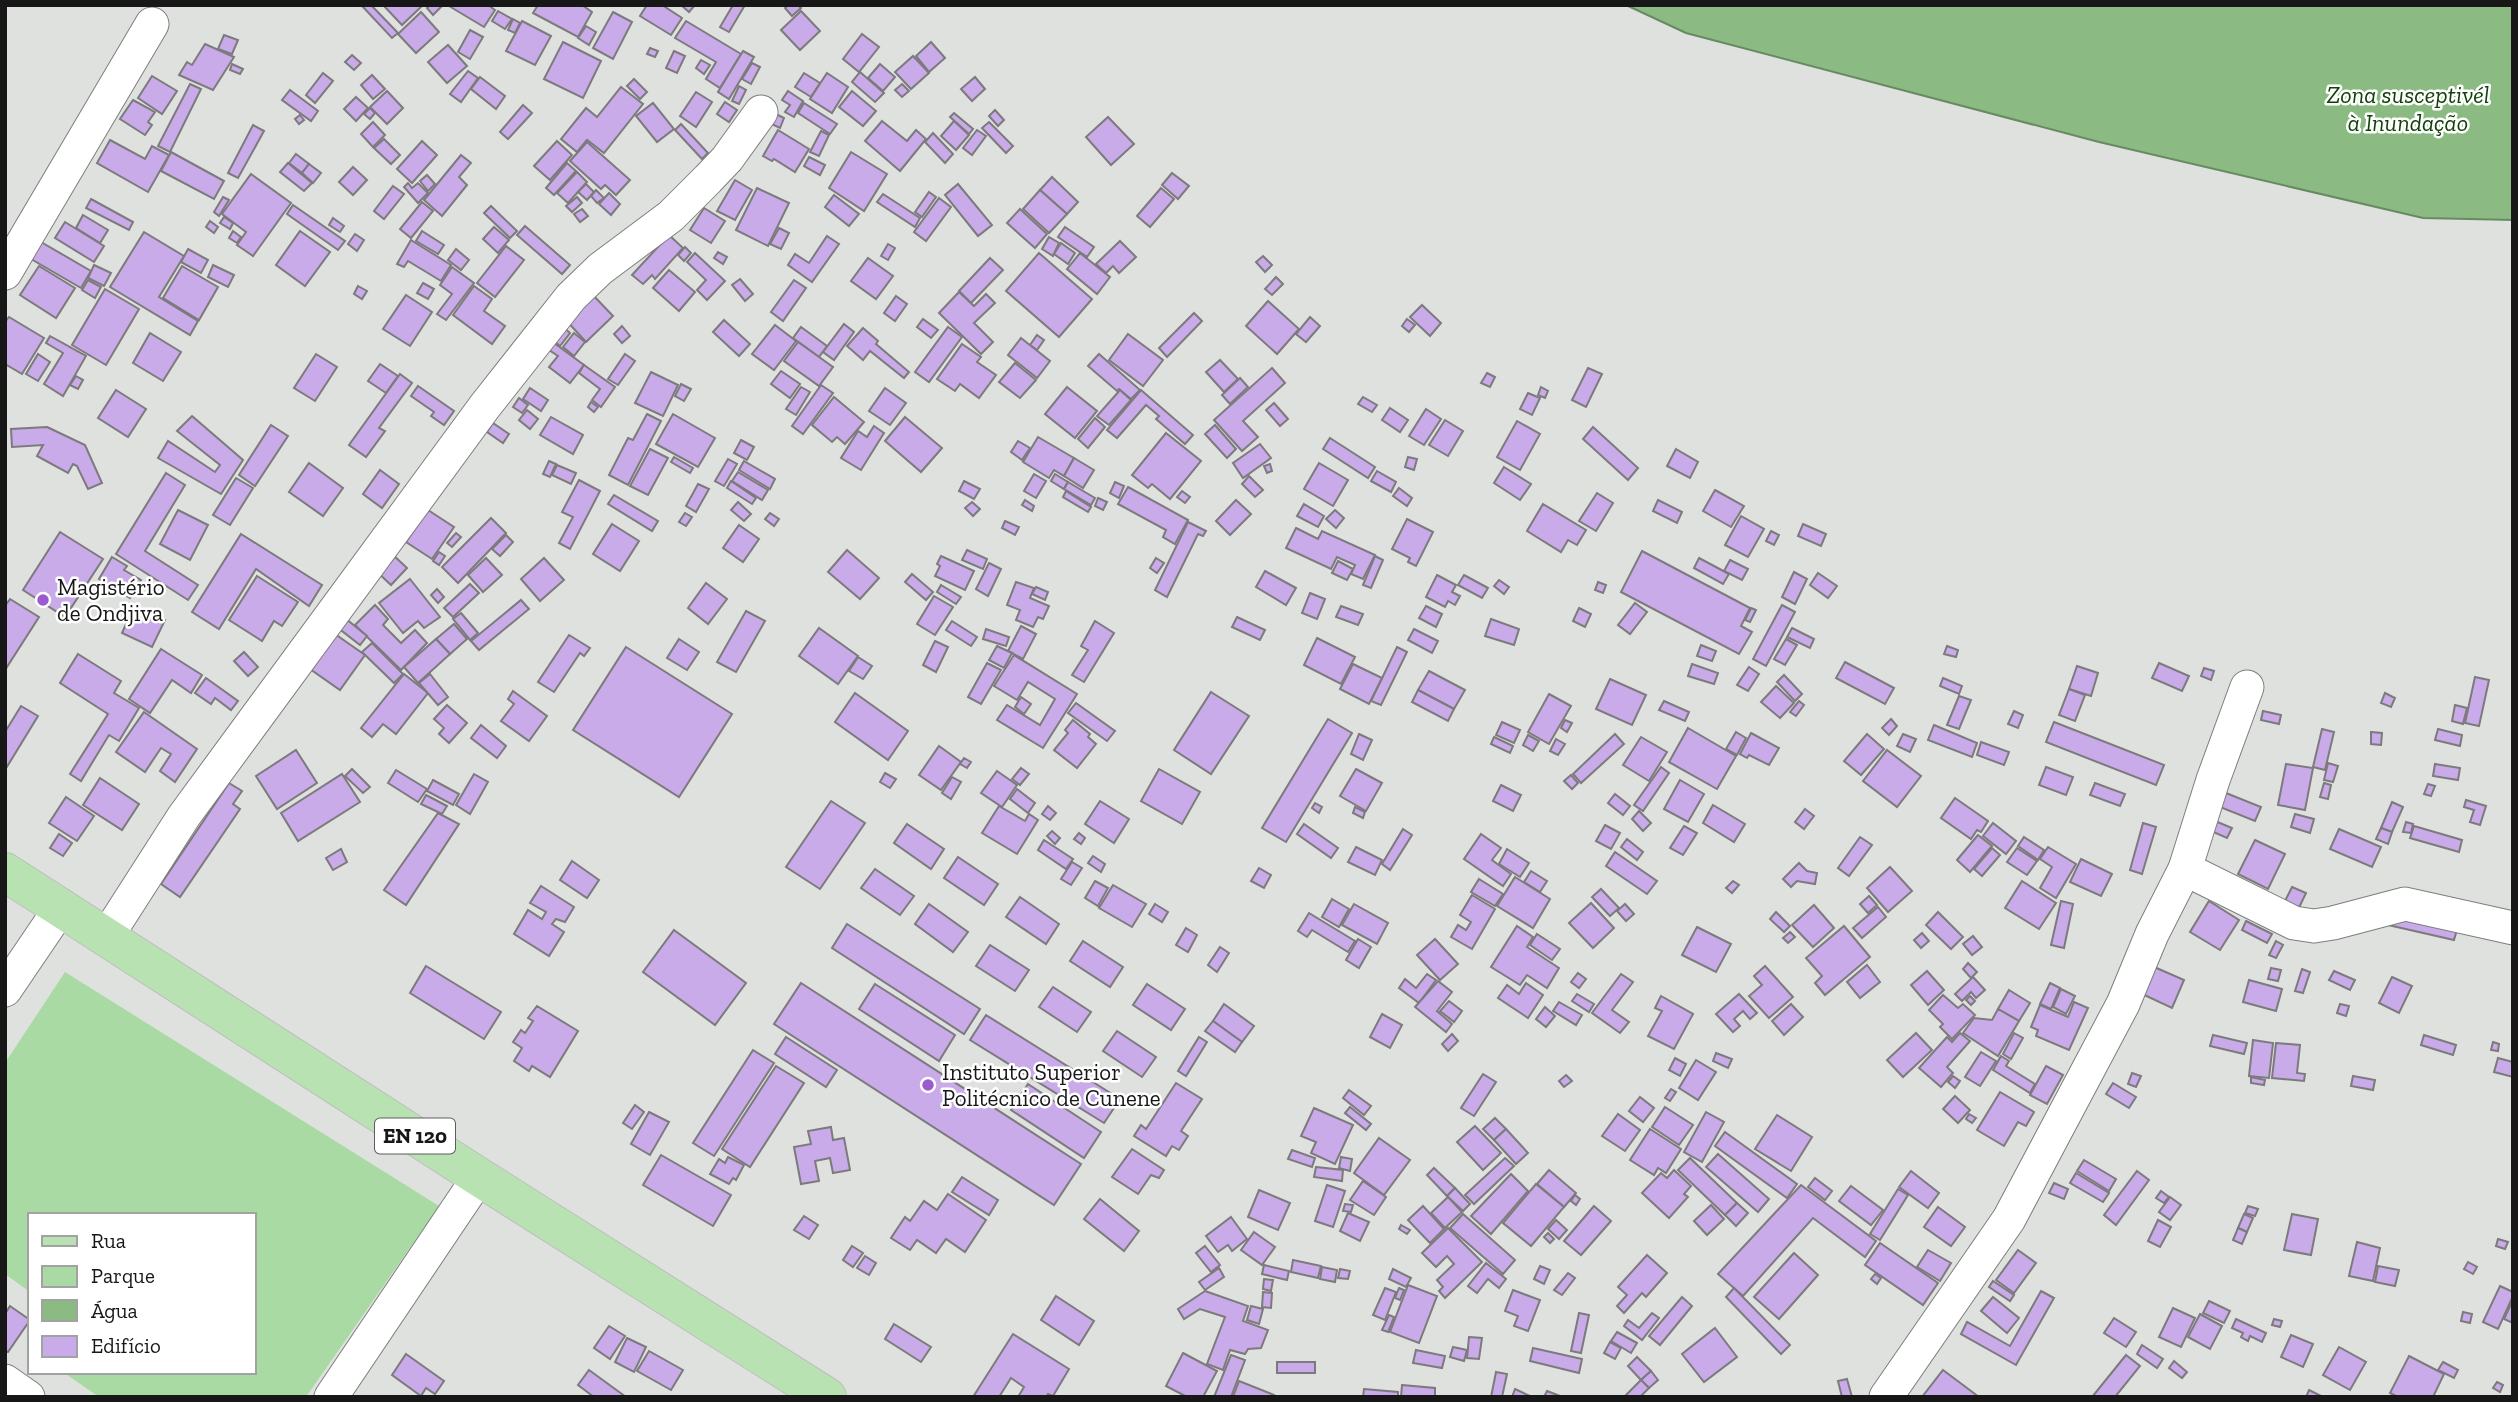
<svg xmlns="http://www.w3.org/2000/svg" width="2518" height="1402" viewBox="0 0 2518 1402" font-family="'Zilla Slab',serif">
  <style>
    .green { fill: #aadaa3 }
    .water { fill: #8bbb83; stroke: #688a62; stroke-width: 2 }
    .building { fill: #caabe9; stroke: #7c7a7d; stroke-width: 2 }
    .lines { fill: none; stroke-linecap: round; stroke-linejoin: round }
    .minor-casing { stroke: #7d7f7d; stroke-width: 35 }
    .major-casing { stroke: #bebebe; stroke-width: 40 }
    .minor { stroke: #fff; stroke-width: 33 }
    .major { stroke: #b8e2b2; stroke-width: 38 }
    .poi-dot { fill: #9c5ad0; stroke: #fff; stroke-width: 2.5 }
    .labels { text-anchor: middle; stroke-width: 5; stroke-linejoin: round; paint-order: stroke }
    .shield { fill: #fff; stroke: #5c5d5c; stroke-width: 2 }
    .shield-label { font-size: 21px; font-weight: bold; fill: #161716 }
    .poi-label { font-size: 23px; fill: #161716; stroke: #fff; text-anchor: start }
    .water-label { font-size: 24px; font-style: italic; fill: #12420a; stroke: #fff }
  </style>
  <rect width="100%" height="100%" fill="#dee1de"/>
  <path class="green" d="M 65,972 L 439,1206 L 306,1397 L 99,1397 L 63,1372 L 254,1372 L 254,1215 L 30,1215 L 30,1292 L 5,1274 L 5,1063 Z"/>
  <path class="water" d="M 1626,5 L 2513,5 L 2513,220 L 2423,218 L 2099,142 L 1686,33 Z"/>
  <g class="building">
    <path d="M 365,5 L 371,5 L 398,33 L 392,38 L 363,7 Z"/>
    <path d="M 383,5 L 423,5 L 402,25 Z"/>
    <path d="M 430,5 L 443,5 L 433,15 L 427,8 Z"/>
    <path d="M 488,5 L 495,10 L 484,27 L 449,6 Z"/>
    <path d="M 538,5 L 582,5 L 592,12 L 578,37 L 533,13 Z"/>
    <path d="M 647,5 L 662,5 L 682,18 L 671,35 L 640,16 Z"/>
    <path d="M 681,5 L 695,5 L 689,12 Z"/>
    <path d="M 733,5 L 745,5 L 729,32 L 720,27 Z"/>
    <path d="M 788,5 L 798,5 L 801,8 L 792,16 L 785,8 Z"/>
    <path d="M 498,11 L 512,19 L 505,29 L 492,21 Z"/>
    <path d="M 801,11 L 820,31 L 800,50 L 781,30 Z"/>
    <path d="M 421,12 L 439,32 L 416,53 L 398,34 Z"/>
    <path d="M 613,12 L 632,22 L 613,59 L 593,48 Z"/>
    <path d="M 513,19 L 520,23 L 515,33 L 508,30 Z"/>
    <path d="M 522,21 L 551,36 L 535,65 L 506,51 Z"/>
    <path d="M 686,21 L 741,54 L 720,88 L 706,79 L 716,62 L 675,38 Z"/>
    <path d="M 586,26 L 596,32 L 589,45 L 578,38 Z"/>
    <path d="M 470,30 L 483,37 L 470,59 L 458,52 Z"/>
    <path d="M 862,34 L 879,47 L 859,72 L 843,59 Z"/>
    <path d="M 224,35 L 238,40 L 232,54 L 218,49 Z"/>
    <path d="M 563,42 L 601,61 L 583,98 L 544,79 Z"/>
    <path d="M 931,42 L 945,58 L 929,72 L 916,56 Z"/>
    <path d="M 205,44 L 234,57 L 213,90 L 179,75 L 187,62 L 192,65 Z"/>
    <path d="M 448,45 L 467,66 L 447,83 L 428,62 Z"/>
    <path d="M 650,48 L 658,51 L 655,57 L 647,54 Z"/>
    <path d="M 674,51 L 685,56 L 677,73 L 666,68 Z"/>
    <path d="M 743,51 L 754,57 L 729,99 L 718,92 Z"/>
    <path d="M 352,55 L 361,63 L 354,70 L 345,62 Z"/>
    <path d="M 913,56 L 929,73 L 911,89 L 895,72 Z"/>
    <path d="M 701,60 L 710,65 L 704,74 L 696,68 Z"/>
    <path d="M 752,63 L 760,67 L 751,84 L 742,79 Z"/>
    <path d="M 232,64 L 243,69 L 240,74 L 230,70 Z"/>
    <path d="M 880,64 L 895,77 L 883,91 L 868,78 Z"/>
    <path d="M 468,71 L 478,78 L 461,102 L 450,94 Z"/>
    <path d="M 860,72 L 884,93 L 875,102 L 852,82 Z"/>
    <path d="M 323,73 L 333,81 L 315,103 L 306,95 Z"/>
    <path d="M 804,73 L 820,83 L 811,97 L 795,87 Z"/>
    <path d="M 827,73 L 848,87 L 832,113 L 810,99 Z"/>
    <path d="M 372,75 L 385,89 L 373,99 L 361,85 Z"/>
    <path d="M 152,76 L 177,91 L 162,114 L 138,98 Z"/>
    <path d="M 480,77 L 505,96 L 496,109 L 471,89 Z"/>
    <path d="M 975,77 L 985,89 L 972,101 L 961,89 Z"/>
    <path d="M 634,79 L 647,92 L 640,99 L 627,86 Z"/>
    <path d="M 190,84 L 201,89 L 170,152 L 158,146 Z"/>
    <path d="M 902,84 L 909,91 L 902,97 L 895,90 Z"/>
    <path d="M 739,86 L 746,90 L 739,104 L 732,101 Z"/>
    <path d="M 621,87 L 643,104 L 604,153 L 587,140 L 577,152 L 561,139 L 586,108 L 597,117 Z"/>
    <path d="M 290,90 L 318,111 L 311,121 L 282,100 Z"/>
    <path d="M 387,91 L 403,108 L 387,124 L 370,107 Z"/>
    <path d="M 788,91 L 803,101 L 794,117 L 785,112 L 790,105 L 782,100 Z"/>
    <path d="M 852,91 L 876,111 L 863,126 L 839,107 Z"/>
    <path d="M 696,92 L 712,102 L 696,127 L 680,116 Z"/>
    <path d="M 356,97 L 368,108 L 356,121 L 344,109 Z"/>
    <path d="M 133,100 L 155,112 L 148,122 L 152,125 L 145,135 L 120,119 Z"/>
    <path d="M 725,102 L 737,110 L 729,122 L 717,114 Z"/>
    <path d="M 653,103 L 674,129 L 657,142 L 636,116 Z"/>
    <path d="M 804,103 L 837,124 L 830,134 L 798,113 Z"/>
    <path d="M 523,105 L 532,113 L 508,139 L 500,132 Z"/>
    <path d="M 370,108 L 375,113 L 370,119 L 364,114 Z"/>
    <path d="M 995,110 L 1004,120 L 998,126 L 989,116 Z"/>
    <path d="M 770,111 L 784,118 L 780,128 L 765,121 Z"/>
    <path d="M 954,113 L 973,129 L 969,134 L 950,117 Z"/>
    <path d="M 300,115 L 304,120 L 299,124 L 295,119 Z"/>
    <path d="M 1108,117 L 1134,144 L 1111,165 L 1086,137 Z"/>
    <path d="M 882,121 L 907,141 L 916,130 L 926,139 L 900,171 L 865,141 Z"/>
    <path d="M 954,121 L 969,135 L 956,150 L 941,136 Z"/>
    <path d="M 373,122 L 385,135 L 373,147 L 361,134 Z"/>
    <path d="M 989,122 L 1013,146 L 1006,153 L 982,128 Z"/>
    <path d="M 681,124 L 708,153 L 702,159 L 675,130 Z"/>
    <path d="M 253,125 L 264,131 L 238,178 L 228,173 Z"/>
    <path d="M 778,130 L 809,149 L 795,172 L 774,159 L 772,161 L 763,156 Z"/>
    <path d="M 977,130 L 986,136 L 972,155 L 963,148 Z"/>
    <path d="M 821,131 L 829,135 L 819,156 L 810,152 Z"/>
    <path d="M 933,133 L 953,154 L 945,163 L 925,142 Z"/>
    <path d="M 384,139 L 400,155 L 391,164 L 374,148 Z"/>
    <path d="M 110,140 L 145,159 L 152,146 L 169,155 L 148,192 L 97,163 Z"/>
    <path d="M 422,141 L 437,155 L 412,183 L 397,169 Z"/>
    <path d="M 557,141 L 572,155 L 550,180 L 534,166 Z"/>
    <path d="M 587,142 L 630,180 L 616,195 L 605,185 L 601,189 L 570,161 Z"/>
    <path d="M 171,152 L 224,181 L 214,199 L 161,171 Z"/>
    <path d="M 851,152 L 887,174 L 864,211 L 829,188 Z"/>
    <path d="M 296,154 L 309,164 L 302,173 L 289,163 Z"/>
    <path d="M 461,155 L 471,163 L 459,177 L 467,185 L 442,216 L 424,200 Z"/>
    <path d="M 809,157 L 825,165 L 820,175 L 804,166 Z"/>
    <path d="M 288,163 L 312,183 L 304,191 L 280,172 Z"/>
    <path d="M 567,163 L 576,171 L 554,195 L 546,188 Z"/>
    <path d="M 309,164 L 321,173 L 313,183 L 302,173 Z"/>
    <path d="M 353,167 L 367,180 L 353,195 L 339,182 Z"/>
    <path d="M 577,172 L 587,182 L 568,203 L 557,193 Z"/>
    <path d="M 1172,173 L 1189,186 L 1178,199 L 1162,185 Z"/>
    <path d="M 251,174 L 291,203 L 253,256 L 237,245 L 246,232 L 222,214 Z"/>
    <path d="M 427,175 L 435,184 L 428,191 L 420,181 Z"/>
    <path d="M 1052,177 L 1078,202 L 1067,214 L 1040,190 Z"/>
    <path d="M 735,180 L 752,190 L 735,220 L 717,211 Z"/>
    <path d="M 408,183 L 412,188 L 418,183 L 428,193 L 418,203 L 404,187 Z"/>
    <path d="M 586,184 L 594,192 L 587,200 L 578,192 Z"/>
    <path d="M 958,184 L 992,225 L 978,236 L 945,195 Z"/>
    <path d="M 393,186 L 404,194 L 384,219 L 374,211 Z"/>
    <path d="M 757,188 L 789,203 L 768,246 L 736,230 Z"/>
    <path d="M 1161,188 L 1174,199 L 1150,227 L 1137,216 Z"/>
    <path d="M 596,190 L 604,198 L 597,203 L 591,196 Z"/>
    <path d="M 1040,190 L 1067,214 L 1049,233 L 1023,209 Z"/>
    <path d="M 929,192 L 936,197 L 922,217 L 915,212 Z"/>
    <path d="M 609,193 L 620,204 L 611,215 L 599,204 Z"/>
    <path d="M 883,194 L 920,218 L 915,227 L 877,202 Z"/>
    <path d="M 834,195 L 859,214 L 849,226 L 825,207 Z"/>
    <path d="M 223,197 L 229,200 L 219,216 L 214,212 Z"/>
    <path d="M 577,197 L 582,203 L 572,212 L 566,206 Z"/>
    <path d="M 939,198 L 951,207 L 926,241 L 914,232 Z"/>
    <path d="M 91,199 L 133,222 L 129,230 L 86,208 Z"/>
    <path d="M 422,202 L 433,211 L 411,238 L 400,229 Z"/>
    <path d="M 293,205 L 345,241 L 338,250 L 287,214 Z"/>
    <path d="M 491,206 L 517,231 L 510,238 L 484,213 Z"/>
    <path d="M 704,208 L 725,221 L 711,243 L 690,230 Z"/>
    <path d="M 582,209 L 588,216 L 580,222 L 574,214 Z"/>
    <path d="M 1020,209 L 1047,234 L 1035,248 L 1007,223 Z"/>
    <path d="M 83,215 L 108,230 L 100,243 L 76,228 Z"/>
    <path d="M 224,217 L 233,223 L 230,229 L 220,223 Z"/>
    <path d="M 333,218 L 344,226 L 340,232 L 329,225 Z"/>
    <path d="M 210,221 L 218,227 L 214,233 L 206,227 Z"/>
    <path d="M 65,222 L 104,246 L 94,262 L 55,238 Z"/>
    <path d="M 525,226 L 570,265 L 562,274 L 517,235 Z"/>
    <path d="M 494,227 L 509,240 L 498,253 L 483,239 Z"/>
    <path d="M 1065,227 L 1094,247 L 1087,257 L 1058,237 Z"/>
    <path d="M 779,228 L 789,233 L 781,249 L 770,244 Z"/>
    <path d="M 233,231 L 241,237 L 237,243 L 229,238 Z"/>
    <path d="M 300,231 L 330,252 L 305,286 L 276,265 Z"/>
    <path d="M 422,231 L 444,245 L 438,254 L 416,241 Z"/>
    <path d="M 144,232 L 184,256 L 159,297 L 198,321 L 190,335 L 110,287 Z"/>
    <path d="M 355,234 L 364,240 L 357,251 L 348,244 Z"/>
    <path d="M 669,235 L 683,248 L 655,279 L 652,275 L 643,284 L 632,275 Z"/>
    <path d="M 827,236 L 839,244 L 812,282 L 788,265 L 795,254 L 809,263 Z"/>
    <path d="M 1049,237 L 1059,243 L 1053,256 L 1042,249 Z"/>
    <path d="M 411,240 L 451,265 L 441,281 L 408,261 L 404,267 L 397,264 Z"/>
    <path d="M 1120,241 L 1136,257 L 1119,273 L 1113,266 L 1106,273 L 1096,264 Z"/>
    <path d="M 41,242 L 91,271 L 81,288 L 31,259 Z"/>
    <path d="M 1061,243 L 1075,253 L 1068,264 L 1054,254 Z"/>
    <path d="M 888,244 L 895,248 L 888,260 L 881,256 Z"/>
    <path d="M 506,246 L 524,260 L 495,297 L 477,283 Z"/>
    <path d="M 685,247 L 691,253 L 684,261 L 678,255 Z"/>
    <path d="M 188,249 L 208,260 L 201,273 L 181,262 Z"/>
    <path d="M 456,249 L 469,260 L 461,270 L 448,260 Z"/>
    <path d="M 718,252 L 727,257 L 723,264 L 714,258 Z"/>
    <path d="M 695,253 L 725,281 L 707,300 L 697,290 L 706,280 L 687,262 Z"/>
    <path d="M 1039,253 L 1092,299 L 1059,337 L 1006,291 Z"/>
    <path d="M 1080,253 L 1110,277 L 1097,294 L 1067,269 Z"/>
    <path d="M 1263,256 L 1272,265 L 1265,272 L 1256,262 Z"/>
    <path d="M 868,258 L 893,276 L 876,299 L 851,281 Z"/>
    <path d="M 990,258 L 1003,270 L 971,303 L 959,291 Z"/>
    <path d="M 94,265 L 111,273 L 104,286 L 88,278 Z"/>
    <path d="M 213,265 L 234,275 L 228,287 L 208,277 Z"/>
    <path d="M 39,266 L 75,288 L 56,318 L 20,295 Z"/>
    <path d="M 182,266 L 218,287 L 199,320 L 163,298 Z"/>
    <path d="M 452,267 L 474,283 L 446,320 L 437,314 L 452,294 L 440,285 Z"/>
    <path d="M 669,270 L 695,292 L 679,311 L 653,288 Z"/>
    <path d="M 1276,277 L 1283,284 L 1272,295 L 1265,289 Z"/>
    <path d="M 740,279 L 753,294 L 745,301 L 732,285 Z"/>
    <path d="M 88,280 L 101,287 L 95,298 L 82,290 Z"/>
    <path d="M 794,280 L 806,288 L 783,321 L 771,312 Z"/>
    <path d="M 423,283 L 434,289 L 428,299 L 417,293 Z"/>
    <path d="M 358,286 L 367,291 L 362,299 L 354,294 Z"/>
    <path d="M 474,286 L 492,299 L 484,311 L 505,326 L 492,344 L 453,315 Z"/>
    <path d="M 105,289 L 139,309 L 106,365 L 72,345 Z"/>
    <path d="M 959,292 L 974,306 L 986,294 L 995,303 L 974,323 L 993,342 L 981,354 L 939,313 Z"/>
    <path d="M 591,293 L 613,316 L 586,342 L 564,318 Z"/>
    <path d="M 406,295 L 432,312 L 410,346 L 383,329 Z"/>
    <path d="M 896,296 L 907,304 L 895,321 L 884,313 Z"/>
    <path d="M 1268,301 L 1299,329 L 1277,354 L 1246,326 Z"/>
    <path d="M 1422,305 L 1441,323 L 1430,336 L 1410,317 Z"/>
    <path d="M 1194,313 L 1202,321 L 1167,357 L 1159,348 Z"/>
    <path d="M 9,317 L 44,338 L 22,374 L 5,364 L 5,322 Z"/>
    <path d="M 1310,317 L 1320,326 L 1306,342 L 1296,334 Z"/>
    <path d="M 923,319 L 938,330 L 931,338 L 917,327 Z"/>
    <path d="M 1407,319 L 1415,325 L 1409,332 L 1402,326 Z"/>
    <path d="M 724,320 L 750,344 L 739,356 L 713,332 Z"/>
    <path d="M 559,323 L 570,333 L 560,346 L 548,336 Z"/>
    <path d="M 844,324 L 854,332 L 834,360 L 823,352 Z"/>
    <path d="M 775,325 L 796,341 L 774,370 L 752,354 Z"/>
    <path d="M 622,326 L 630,336 L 622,343 L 614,334 Z"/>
    <path d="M 801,327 L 827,346 L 819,357 L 793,338 Z"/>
    <path d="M 948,327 L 962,337 L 929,382 L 915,372 Z"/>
    <path d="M 863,328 L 878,341 L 876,344 L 909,372 L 904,378 L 870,351 L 863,360 L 847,346 Z"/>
    <path d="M 150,333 L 181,352 L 163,381 L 133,363 Z"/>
    <path d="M 574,333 L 585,342 L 574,356 L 563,347 Z"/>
    <path d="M 1128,334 L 1163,360 L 1143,386 L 1109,360 Z"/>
    <path d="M 1037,335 L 1044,340 L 1037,350 L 1030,345 Z"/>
    <path d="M 50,336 L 86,356 L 63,396 L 44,384 L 63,353 L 46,343 Z"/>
    <path d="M 1021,338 L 1050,361 L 1037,378 L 1008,355 Z"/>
    <path d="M 798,342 L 833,367 L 819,386 L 784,361 Z"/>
    <path d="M 554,343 L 584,365 L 570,383 L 549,367 L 558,356 L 549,350 Z"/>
    <path d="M 962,344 L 981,357 L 977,362 L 996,375 L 979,398 L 960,384 L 955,391 L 937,379 Z"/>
    <path d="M 38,354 L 50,362 L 38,381 L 26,374 Z"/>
    <path d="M 316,354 L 337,367 L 315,401 L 294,388 Z"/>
    <path d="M 625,354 L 635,361 L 618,385 L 608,379 Z"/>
    <path d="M 1099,354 L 1140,390 L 1131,399 L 1119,389 L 1117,391 L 1088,366 Z"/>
    <path d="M 1220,360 L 1238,379 L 1224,392 L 1206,372 Z"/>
    <path d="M 1015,363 L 1036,380 L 1020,398 L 999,382 Z"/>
    <path d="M 380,364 L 398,376 L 386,393 L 368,381 Z"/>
    <path d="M 584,365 L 615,387 L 601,407 L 592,400 L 600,389 L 579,373 Z"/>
    <path d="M 1272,368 L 1285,383 L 1243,421 L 1258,437 L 1242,451 L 1214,420 Z"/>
    <path d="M 1588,368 L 1602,374 L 1586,407 L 1572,400 Z"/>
    <path d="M 781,371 L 800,384 L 790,398 L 771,384 Z"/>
    <path d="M 651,372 L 678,385 L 663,416 L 635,403 Z"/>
    <path d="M 1487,373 L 1495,377 L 1490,387 L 1481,383 Z"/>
    <path d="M 400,374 L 412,383 L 379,428 L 385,431 L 366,457 L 349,445 Z"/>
    <path d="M 76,376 L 83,380 L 78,389 L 70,385 Z"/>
    <path d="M 1240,378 L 1248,387 L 1230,404 L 1222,395 Z"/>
    <path d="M 681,384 L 691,389 L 684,401 L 675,396 Z"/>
    <path d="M 821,385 L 833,393 L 803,434 L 792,426 Z"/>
    <path d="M 418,386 L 454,411 L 444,425 L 431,416 L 434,412 L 411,396 Z"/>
    <path d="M 801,387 L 810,392 L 796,415 L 786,409 Z"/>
    <path d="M 1067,387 L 1097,411 L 1075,438 L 1045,414 Z"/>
    <path d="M 1541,387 L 1548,391 L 1545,398 L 1538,395 Z"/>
    <path d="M 530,388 L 548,400 L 541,411 L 523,399 Z"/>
    <path d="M 885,388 L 906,403 L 890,425 L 869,411 Z"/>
    <path d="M 116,390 L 146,409 L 128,437 L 98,418 Z"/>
    <path d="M 1120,390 L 1131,400 L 1109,425 L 1097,416 Z"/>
    <path d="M 1141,390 L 1193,435 L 1185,444 L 1156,419 L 1159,416 L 1146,405 L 1117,438 L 1107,430 Z"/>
    <path d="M 1528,393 L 1540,398 L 1532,415 L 1520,409 Z"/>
    <path d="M 834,397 L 864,422 L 845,444 L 837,437 L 832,442 L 812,425 Z"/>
    <path d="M 1363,397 L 1377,405 L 1372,412 L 1358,404 Z"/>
    <path d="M 519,398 L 528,405 L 522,413 L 513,407 Z"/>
    <path d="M 591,402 L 598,407 L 594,412 L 588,407 Z"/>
    <path d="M 1274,403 L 1288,419 L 1280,426 L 1266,410 Z"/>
    <path d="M 1390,408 L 1408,420 L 1400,432 L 1382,420 Z"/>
    <path d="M 1426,409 L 1441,419 L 1424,445 L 1409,436 Z"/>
    <path d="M 527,410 L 538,419 L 530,429 L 519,420 Z"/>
    <path d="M 647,414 L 661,421 L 628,485 L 609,475 L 628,438 L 633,440 Z"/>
    <path d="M 673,414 L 715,438 L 698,467 L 656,444 Z"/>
    <path d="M 192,416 L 243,460 L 221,494 L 158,458 L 168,441 L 215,472 L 220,465 L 177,431 Z"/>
    <path d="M 551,417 L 583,435 L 573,454 L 540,435 Z"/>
    <path d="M 905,417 L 942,448 L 921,472 L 885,441 Z"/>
    <path d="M 1095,418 L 1105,427 L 1088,448 L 1078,439 Z"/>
    <path d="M 1445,420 L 1463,431 L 1448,456 L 1429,445 Z"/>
    <path d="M 1517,421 L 1540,434 L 1520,470 L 1497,457 Z"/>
    <path d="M 493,423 L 509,434 L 503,443 L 487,432 Z"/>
    <path d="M 271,425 L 288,436 L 255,486 L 239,475 Z"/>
    <path d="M 1215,425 L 1236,449 L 1227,458 L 1205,434 Z"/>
    <path d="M 874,426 L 884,433 L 861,470 L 841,458 L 858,431 L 867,437 Z"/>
    <path d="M 47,427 L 85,445 L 102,483 L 88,489 L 77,466 L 73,464 L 68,473 L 37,456 L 43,445 L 12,447 L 11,429 Z"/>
    <path d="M 1593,427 L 1638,468 L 1628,480 L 1583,439 Z"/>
    <path d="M 1166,433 L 1201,461 L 1170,499 L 1152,484 L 1148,488 L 1132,475 Z"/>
    <path d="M 1038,437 L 1074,458 L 1064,476 L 1054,470 L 1049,478 L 1023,462 Z"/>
    <path d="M 1330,438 L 1375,467 L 1368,478 L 1323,449 Z"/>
    <path d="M 741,440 L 754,447 L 747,460 L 734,453 Z"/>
    <path d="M 1018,441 L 1030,448 L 1022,460 L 1011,452 Z"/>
    <path d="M 1260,444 L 1271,458 L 1243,478 L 1233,463 Z"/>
    <path d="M 650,449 L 668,458 L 648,495 L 630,486 Z"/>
    <path d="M 1676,449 L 1698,462 L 1690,478 L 1667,466 Z"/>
    <path d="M 674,457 L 693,468 L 690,473 L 671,462 Z"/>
    <path d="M 1408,457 L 1417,459 L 1414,470 L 1405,467 Z"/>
    <path d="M 1074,458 L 1094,470 L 1083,488 L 1064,476 Z"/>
    <path d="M 728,459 L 737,464 L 724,486 L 715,481 Z"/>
    <path d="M 549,461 L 556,464 L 550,477 L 543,474 Z"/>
    <path d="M 744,461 L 775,479 L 770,489 L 739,470 Z"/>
    <path d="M 309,463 L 343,488 L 323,516 L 289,492 Z"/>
    <path d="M 1319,463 L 1348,480 L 1333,506 L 1304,489 Z"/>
    <path d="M 1270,464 L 1272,471 L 1267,473 L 1264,466 Z"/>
    <path d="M 557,465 L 576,473 L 571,484 L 552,475 Z"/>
    <path d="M 1504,467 L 1531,484 L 1520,500 L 1494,483 Z"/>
    <path d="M 380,470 L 399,484 L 382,508 L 363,494 Z"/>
    <path d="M 1377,471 L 1396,482 L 1391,492 L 1371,481 Z"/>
    <path d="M 738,472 L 768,490 L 762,500 L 732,481 Z"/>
    <path d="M 166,473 L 185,485 L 145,551 L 198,585 L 188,600 L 116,554 Z"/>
    <path d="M 1034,474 L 1046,481 L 1036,498 L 1024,491 Z"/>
    <path d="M 1055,474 L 1068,482 L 1064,489 L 1051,481 Z"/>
    <path d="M 1249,476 L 1263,490 L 1255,497 L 1242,484 Z"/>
    <path d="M 236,478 L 253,488 L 230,525 L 213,515 Z"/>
    <path d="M 579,480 L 600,491 L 570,549 L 559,543 L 573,517 L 562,512 Z"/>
    <path d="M 731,481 L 756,498 L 752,504 L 727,488 Z"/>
    <path d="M 964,481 L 980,489 L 974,499 L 959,491 Z"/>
    <path d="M 1068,482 L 1095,498 L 1091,505 L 1064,489 Z"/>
    <path d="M 1115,482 L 1124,486 L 1119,498 L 1110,493 Z"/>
    <path d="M 698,484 L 709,489 L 696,512 L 686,506 Z"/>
    <path d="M 1128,487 L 1188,520 L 1175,544 L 1163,537 L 1166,530 L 1118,504 Z"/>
    <path d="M 1399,488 L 1412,498 L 1407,506 L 1393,496 Z"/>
    <path d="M 1715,490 L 1744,506 L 1731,527 L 1703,511 Z"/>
    <path d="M 1066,491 L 1091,507 L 1088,512 L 1063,497 Z"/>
    <path d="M 1182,491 L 1190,497 L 1185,503 L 1177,497 Z"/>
    <path d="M 1597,493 L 1613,503 L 1596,531 L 1579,521 Z"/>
    <path d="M 614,495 L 658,521 L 652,531 L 608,504 Z"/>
    <path d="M 1098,498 L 1107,502 L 1103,510 L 1095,506 Z"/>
    <path d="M 1025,500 L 1034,506 L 1032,511 L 1022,505 Z"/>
    <path d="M 1236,500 L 1251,514 L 1230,535 L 1216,521 Z"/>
    <path d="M 1658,500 L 1682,512 L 1677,523 L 1653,511 Z"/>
    <path d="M 738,502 L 751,514 L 744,521 L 731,510 Z"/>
    <path d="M 972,502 L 980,509 L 973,516 L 965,508 Z"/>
    <path d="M 1304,504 L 1324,516 L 1318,527 L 1297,516 Z"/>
    <path d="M 1543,504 L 1586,530 L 1577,545 L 1568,540 L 1561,552 L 1527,531 Z"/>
    <path d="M 178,510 L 208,525 L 190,560 L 160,544 Z"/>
    <path d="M 428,510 L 454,527 L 432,559 L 406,542 Z"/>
    <path d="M 1335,510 L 1344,518 L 1336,528 L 1326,519 Z"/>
    <path d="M 685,513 L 692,517 L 686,526 L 679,522 Z"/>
    <path d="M 770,513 L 779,519 L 774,526 L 765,519 Z"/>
    <path d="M 1741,516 L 1764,529 L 1748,557 L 1725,545 Z"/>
    <path d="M 491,518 L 506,533 L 458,583 L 442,567 Z"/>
    <path d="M 1407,519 L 1433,532 L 1416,566 L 1408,562 L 1410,558 L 1392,549 Z"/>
    <path d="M 1005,521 L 1019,527 L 1015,535 L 1002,528 Z"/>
    <path d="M 1188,522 L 1206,531 L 1203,536 L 1198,534 L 1167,597 L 1155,590 Z"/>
    <path d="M 612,524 L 639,541 L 620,571 L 593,554 Z"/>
    <path d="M 1803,524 L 1826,534 L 1821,546 L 1798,536 Z"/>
    <path d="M 739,525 L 759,539 L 743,562 L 723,548 Z"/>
    <path d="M 1296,528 L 1318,539 L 1322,531 L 1375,555 L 1363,579 L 1351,574 L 1355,565 L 1337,557 L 1331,569 L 1286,548 Z"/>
    <path d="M 1771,531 L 1779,535 L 1774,545 L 1766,541 Z"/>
    <path d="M 60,532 L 103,559 L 65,617 L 23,590 Z"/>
    <path d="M 456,533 L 461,537 L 452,547 L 447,543 Z"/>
    <path d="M 241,534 L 322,585 L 309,606 L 256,569 L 219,629 L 192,612 Z"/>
    <path d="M 506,535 L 513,542 L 500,556 L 492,549 Z"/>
    <path d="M 847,550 L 879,578 L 860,599 L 828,572 Z"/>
    <path d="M 967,550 L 987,559 L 983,569 L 962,560 Z"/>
    <path d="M 1642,551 L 1750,608 L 1741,626 L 1752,632 L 1739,654 L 1621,592 Z"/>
    <path d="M 439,552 L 445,556 L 439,565 L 433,561 Z"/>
    <path d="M 391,553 L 407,568 L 391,585 L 375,570 Z"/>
    <path d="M 941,556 L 974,571 L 965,590 L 935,576 L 940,566 L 937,564 Z"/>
    <path d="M 1375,556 L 1383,560 L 1371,588 L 1363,585 Z"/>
    <path d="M 112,557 L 127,566 L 124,570 L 141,580 L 130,598 L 99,579 Z"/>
    <path d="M 486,558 L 502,575 L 483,592 L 468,575 Z"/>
    <path d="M 544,558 L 564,580 L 540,601 L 521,579 Z"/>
    <path d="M 1156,558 L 1164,563 L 1157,573 L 1150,568 Z"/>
    <path d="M 1699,558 L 1729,574 L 1723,584 L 1694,568 Z"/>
    <path d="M 1730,560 L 1748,569 L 1742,580 L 1724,571 Z"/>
    <path d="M 1338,561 L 1353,569 L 1347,580 L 1332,573 Z"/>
    <path d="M 989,563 L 1001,569 L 988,596 L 976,589 Z"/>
    <path d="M 1265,571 L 1296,588 L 1286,605 L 1256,587 Z"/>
    <path d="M 1794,572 L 1807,579 L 1795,604 L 1782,597 Z"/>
    <path d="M 1818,573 L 1837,586 L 1828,598 L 1810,585 Z"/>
    <path d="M 912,574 L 933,592 L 926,600 L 905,582 Z"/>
    <path d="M 1437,575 L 1456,585 L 1452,592 L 1460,596 L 1455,605 L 1448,601 L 1445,607 L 1426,597 Z"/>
    <path d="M 1464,575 L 1488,588 L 1482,598 L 1458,585 Z"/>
    <path d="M 257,576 L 298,602 L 282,626 L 274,621 L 262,641 L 229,620 Z"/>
    <path d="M 410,579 L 440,617 L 424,628 L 418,621 L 403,633 L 379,603 Z"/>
    <path d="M 1499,580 L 1509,587 L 1504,594 L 1494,586 Z"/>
    <path d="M 1016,582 L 1034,588 L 1030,598 L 1049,606 L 1043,619 L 1038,617 L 1033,627 L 1016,620 L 1020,610 L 1007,605 Z"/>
    <path d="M 1598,582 L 1606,585 L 1603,593 L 1595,590 Z"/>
    <path d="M 706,583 L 727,599 L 708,624 L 688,608 Z"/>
    <path d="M 470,584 L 479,593 L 453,617 L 444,608 Z"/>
    <path d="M 941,585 L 961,597 L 956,604 L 937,592 Z"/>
    <path d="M 1036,587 L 1048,592 L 1045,600 L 1032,594 Z"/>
    <path d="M 437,589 L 444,597 L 438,603 L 431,595 Z"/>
    <path d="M 1310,593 L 1325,599 L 1317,619 L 1302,613 Z"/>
    <path d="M 934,596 L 953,607 L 935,635 L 917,624 Z"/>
    <path d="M 10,599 L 39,617 L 5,670 L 5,606 Z"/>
    <path d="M 521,600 L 529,609 L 479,650 L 471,641 Z"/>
    <path d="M 1635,603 L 1647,612 L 1630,634 L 1618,625 Z"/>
    <path d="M 375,605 L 388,619 L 383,625 L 401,643 L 415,630 L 427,643 L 401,670 L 355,625 Z"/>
    <path d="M 1782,605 L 1795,612 L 1766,666 L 1753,659 Z"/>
    <path d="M 134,606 L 165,620 L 152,647 L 122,633 Z"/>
    <path d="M 1341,606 L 1363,614 L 1358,625 L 1336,617 Z"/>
    <path d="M 1426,606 L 1442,614 L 1436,627 L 1419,618 Z"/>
    <path d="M 1579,608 L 1591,614 L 1585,627 L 1573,621 Z"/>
    <path d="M 1751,608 L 1756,610 L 1750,622 L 1745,620 Z"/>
    <path d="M 746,611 L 765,621 L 736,672 L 717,662 Z"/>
    <path d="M 461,613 L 478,633 L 470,640 L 453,619 Z"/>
    <path d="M 1237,617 L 1265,630 L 1260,640 L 1232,627 Z"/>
    <path d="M 345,618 L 367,636 L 360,645 L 337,627 Z"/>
    <path d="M 1491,619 L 1519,629 L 1514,645 L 1485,636 Z"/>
    <path d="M 952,621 L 977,637 L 971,646 L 946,630 Z"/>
    <path d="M 1095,621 L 1114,633 L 1084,682 L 1072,675 L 1088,650 L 1081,646 Z"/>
    <path d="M 454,624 L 467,639 L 450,654 L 436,639 Z"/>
    <path d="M 1021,626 L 1036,634 L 1023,659 L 1008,651 Z"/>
    <path d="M 819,628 L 858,656 L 838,684 L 799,656 Z"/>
    <path d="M 1792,628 L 1814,639 L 1810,648 L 1787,637 Z"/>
    <path d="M 986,629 L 1009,637 L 1006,646 L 983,639 Z"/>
    <path d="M 1414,629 L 1438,641 L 1432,653 L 1408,640 Z"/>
    <path d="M 335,634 L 365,655 L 340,690 L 310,669 Z"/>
    <path d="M 569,635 L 590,648 L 584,656 L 580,653 L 554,692 L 538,682 Z"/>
    <path d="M 1317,638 L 1355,657 L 1341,684 L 1304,665 Z"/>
    <path d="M 436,639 L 450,654 L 418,683 L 404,667 Z"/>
    <path d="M 679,639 L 699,652 L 687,670 L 667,658 Z"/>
    <path d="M 1786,639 L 1797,645 L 1785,665 L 1774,659 Z"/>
    <path d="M 935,641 L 948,647 L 936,672 L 923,665 Z"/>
    <path d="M 372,643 L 403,674 L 394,683 L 362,652 Z"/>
    <path d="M 1701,645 L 1716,651 L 1712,661 L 1697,656 Z"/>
    <path d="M 997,646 L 1012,653 L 1004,668 L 989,660 Z"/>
    <path d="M 1947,646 L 1958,650 L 1956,657 L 1944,654 Z"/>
    <path d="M 626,647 L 732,714 L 679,797 L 573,730 Z"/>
    <path d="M 1397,647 L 1407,652 L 1381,705 L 1371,701 Z"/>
    <path d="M 161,649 L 202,675 L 191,693 L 172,680 L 150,713 L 129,699 Z"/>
    <path d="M 244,652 L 258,667 L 248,676 L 234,661 Z"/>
    <path d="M 78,654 L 121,681 L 114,693 L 139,708 L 119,741 L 109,735 L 81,781 L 70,774 L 108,714 L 60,683 Z"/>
    <path d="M 1014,655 L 1077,694 L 1043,748 L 997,720 L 1007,705 L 1040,725 L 1055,699 L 1028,682 L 1017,700 L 994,686 Z"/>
    <path d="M 858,657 L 872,666 L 863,679 L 849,671 Z"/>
    <path d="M 1845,662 L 1894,688 L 1885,704 L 1836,678 Z"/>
    <path d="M 987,663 L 1001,670 L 981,704 L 968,697 Z"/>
    <path d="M 2159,663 L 2189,676 L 2182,691 L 2152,678 Z"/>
    <path d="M 1353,664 L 1382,678 L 1369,704 L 1340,689 Z"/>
    <path d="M 1692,664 L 1718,673 L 1714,684 L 1688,676 Z"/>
    <path d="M 2077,666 L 2098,673 L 2091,696 L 2069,689 Z"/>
    <path d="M 1749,667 L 1759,674 L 1748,691 L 1737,685 Z"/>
    <path d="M 2204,668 L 2214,671 L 2211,680 L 2201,676 Z"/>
    <path d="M 1429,671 L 1465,690 L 1454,709 L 1418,690 Z"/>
    <path d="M 404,674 L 428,693 L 396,734 L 383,724 L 372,737 L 361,728 Z"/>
    <path d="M 430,674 L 448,697 L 438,705 L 419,683 Z"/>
    <path d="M 1784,675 L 1802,694 L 1795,701 L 1777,682 Z"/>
    <path d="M 2475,677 L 2489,680 L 2479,726 L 2465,723 Z"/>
    <path d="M 206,678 L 238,701 L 231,710 L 215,698 L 211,704 L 195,693 Z"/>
    <path d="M 1943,678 L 1962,686 L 1959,694 L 1940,686 Z"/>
    <path d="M 1610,679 L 1646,695 L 1632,725 L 1596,709 Z"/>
    <path d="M 1776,686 L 1794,703 L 1780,718 L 1761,702 Z"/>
    <path d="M 2069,689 L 2085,695 L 2075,721 L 2059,715 Z"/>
    <path d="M 1418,690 L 1454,709 L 1448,721 L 1412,702 Z"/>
    <path d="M 513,691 L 547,716 L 529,741 L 501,721 L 514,704 L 508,699 Z"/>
    <path d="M 1211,692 L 1249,716 L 1211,774 L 1174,750 Z"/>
    <path d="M 855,693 L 908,731 L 888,760 L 835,722 Z"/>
    <path d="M 2385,693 L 2395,698 L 2391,707 L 2381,703 Z"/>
    <path d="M 1549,694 L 1571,706 L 1549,744 L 1528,732 Z"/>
    <path d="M 1959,696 L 1971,700 L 1959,729 L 1947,725 Z"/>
    <path d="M 1021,697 L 1031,704 L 1024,714 L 1015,707 Z"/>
    <path d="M 1664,701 L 1689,712 L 1685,721 L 1659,710 Z"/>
    <path d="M 1799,701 L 1804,705 L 1796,716 L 1790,712 Z"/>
    <path d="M 1076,703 L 1115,731 L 1107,741 L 1068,713 Z"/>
    <path d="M 447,705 L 467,723 L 449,743 L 439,734 L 444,728 L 434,719 Z"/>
    <path d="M 2455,705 L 2467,708 L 2463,724 L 2452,721 Z"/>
    <path d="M 21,706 L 38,716 L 5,770 L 5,732 Z"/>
    <path d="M 2014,711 L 2023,715 L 2018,728 L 2008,724 Z"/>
    <path d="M 2263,711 L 2281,715 L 2279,724 L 2261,720 Z"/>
    <path d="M 144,712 L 197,749 L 175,782 L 160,771 L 171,754 L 161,748 L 145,772 L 116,752 Z"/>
    <path d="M 1328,719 L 1352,733 L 1286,842 L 1262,828 Z"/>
    <path d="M 1891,719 L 1897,726 L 1889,735 L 1882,728 Z"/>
    <path d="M 1073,720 L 1090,734 L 1088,737 L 1096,744 L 1077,768 L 1054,750 L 1068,733 L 1065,730 Z"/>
    <path d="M 1565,720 L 1572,723 L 1567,732 L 1561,728 Z"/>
    <path d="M 1502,722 L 1520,730 L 1514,743 L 1496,735 Z"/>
    <path d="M 2054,722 L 2164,765 L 2156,785 L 2046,742 Z"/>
    <path d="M 481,725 L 506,746 L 497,758 L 471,738 Z"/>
    <path d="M 1934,725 L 1977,743 L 1972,757 L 1928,740 Z"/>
    <path d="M 1688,728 L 1736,756 L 1717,789 L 1669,762 Z"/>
    <path d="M 2322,729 L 2334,732 L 2325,770 L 2313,767 Z"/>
    <path d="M 2438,729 L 2462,735 L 2460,746 L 2435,740 Z"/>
    <path d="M 1736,732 L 1746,738 L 1737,755 L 1726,749 Z"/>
    <path d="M 2371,732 L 2382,733 L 2381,745 L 2371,744 Z"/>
    <path d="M 1751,733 L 1779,748 L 1769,765 L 1749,755 L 1747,758 L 1740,754 Z"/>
    <path d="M 1359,734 L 1372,740 L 1363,760 L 1351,754 Z"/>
    <path d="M 1615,734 L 1624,744 L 1581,783 L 1573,774 Z"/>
    <path d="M 1867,734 L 1884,749 L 1861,775 L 1844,761 Z"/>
    <path d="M 1903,734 L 1916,739 L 1910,752 L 1897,746 Z"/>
    <path d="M 1528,735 L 1539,741 L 1533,751 L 1523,745 Z"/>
    <path d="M 1494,737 L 1513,746 L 1510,753 L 1491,744 Z"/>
    <path d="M 1641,737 L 1667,752 L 1649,781 L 1623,765 Z"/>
    <path d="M 1556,739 L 1565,744 L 1558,755 L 1550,751 Z"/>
    <path d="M 1981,742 L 2009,752 L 2004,765 L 1977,755 Z"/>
    <path d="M 939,746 L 961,762 L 941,790 L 919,775 Z"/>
    <path d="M 296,750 L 317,783 L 277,809 L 256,776 Z"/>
    <path d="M 1887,750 L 1921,776 L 1897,807 L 1863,781 Z"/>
    <path d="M 964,758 L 971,762 L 967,768 L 960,764 Z"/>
    <path d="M 2328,763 L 2338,766 L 2333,782 L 2324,780 Z"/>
    <path d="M 2286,764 L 2313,768 L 2305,810 L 2278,805 Z"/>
    <path d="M 2435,764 L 2460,768 L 2458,780 L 2433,776 Z"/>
    <path d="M 1661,767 L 1669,773 L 1643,811 L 1634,805 Z"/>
    <path d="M 2046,767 L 2073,777 L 2066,795 L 2039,785 Z"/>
    <path d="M 1021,768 L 1029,774 L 1020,785 L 1012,779 Z"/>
    <path d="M 352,769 L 370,787 L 363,793 L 345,776 Z"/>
    <path d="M 1159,769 L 1200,792 L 1182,824 L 1141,801 Z"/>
    <path d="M 1356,769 L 1382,783 L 1366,811 L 1340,796 Z"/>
    <path d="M 396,770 L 427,789 L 418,802 L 388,783 Z"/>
    <path d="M 997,771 L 1017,785 L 1002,807 L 981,793 Z"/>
    <path d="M 885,773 L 896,779 L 890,788 L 880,782 Z"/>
    <path d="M 342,774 L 360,802 L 298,841 L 281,813 Z"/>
    <path d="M 474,774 L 488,782 L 470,814 L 456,805 Z"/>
    <path d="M 1571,775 L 1578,783 L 1572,789 L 1564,781 Z"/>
    <path d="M 952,777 L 961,782 L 951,799 L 942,793 Z"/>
    <path d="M 100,778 L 139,804 L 122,830 L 83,805 Z"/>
    <path d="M 433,780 L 459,794 L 453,805 L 427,791 Z"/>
    <path d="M 1680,780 L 1704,794 L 1688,822 L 1664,809 Z"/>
    <path d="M 229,783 L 242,791 L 233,804 L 240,809 L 180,897 L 161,884 Z"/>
    <path d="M 2095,783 L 2125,794 L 2120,806 L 2090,795 Z"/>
    <path d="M 2324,783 L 2331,785 L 2328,799 L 2320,797 Z"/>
    <path d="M 2428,784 L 2435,786 L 2431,796 L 2424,794 Z"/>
    <path d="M 1501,785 L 1521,795 L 1513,811 L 1493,801 Z"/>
    <path d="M 1017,789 L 1035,803 L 1028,813 L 1010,799 Z"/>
    <path d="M 2226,793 L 2261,807 L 2255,821 L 2220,807 Z"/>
    <path d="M 1615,794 L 1630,806 L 1623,815 L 1608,803 Z"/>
    <path d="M 426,795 L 447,806 L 442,814 L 421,804 Z"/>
    <path d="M 66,797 L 94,816 L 77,841 L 49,823 Z"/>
    <path d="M 1955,798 L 1988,821 L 1981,832 L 1977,830 L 1971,839 L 1941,818 Z"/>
    <path d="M 2466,800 L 2486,806 L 2480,825 L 2470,822 L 2474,810 L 2464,807 Z"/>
    <path d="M 831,801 L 865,823 L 820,889 L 786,867 Z"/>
    <path d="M 1100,801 L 1129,819 L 1114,843 L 1085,824 Z"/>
    <path d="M 2392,802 L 2403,807 L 2392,832 L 2381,828 Z"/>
    <path d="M 1315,803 L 1322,807 L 1319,813 L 1312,808 Z"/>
    <path d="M 1713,805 L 1745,824 L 1734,842 L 1703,823 Z"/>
    <path d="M 999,806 L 1025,821 L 1029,814 L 1038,820 L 1017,854 L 982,833 Z"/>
    <path d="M 1048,806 L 1056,813 L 1050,820 L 1042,814 Z"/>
    <path d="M 1355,807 L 1365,812 L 1363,818 L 1353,813 Z"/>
    <path d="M 1805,809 L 1814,816 L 1804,829 L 1795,822 Z"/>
    <path d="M 1639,811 L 1651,823 L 1643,831 L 1632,819 Z"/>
    <path d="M 438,813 L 459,824 L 406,905 L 384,890 Z"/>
    <path d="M 2295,814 L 2314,819 L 2310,833 L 2291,827 Z"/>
    <path d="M 2215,821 L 2232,828 L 2227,838 L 2211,831 Z"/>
    <path d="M 2406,822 L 2413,824 L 2411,833 L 2403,832 Z"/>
    <path d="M 1993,823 L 2016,841 L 2006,854 L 1983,836 Z"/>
    <path d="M 2143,823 L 2156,827 L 2142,874 L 2130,870 Z"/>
    <path d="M 907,824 L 944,849 L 931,869 L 894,843 Z"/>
    <path d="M 1304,824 L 1338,848 L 1331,858 L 1297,834 Z"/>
    <path d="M 1605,825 L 1620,833 L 1611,849 L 1596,841 Z"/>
    <path d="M 1684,826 L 1697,833 L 1683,855 L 1670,848 Z"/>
    <path d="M 2414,826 L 2462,840 L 2459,852 L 2410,838 Z"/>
    <path d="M 2381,828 L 2392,832 L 2388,844 L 2376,839 Z"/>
    <path d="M 1403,829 L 1412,835 L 1390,870 L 1382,864 Z"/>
    <path d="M 2339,829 L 2381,847 L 2372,867 L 2330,849 Z"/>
    <path d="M 1052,831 L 1060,838 L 1055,844 L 1047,836 Z"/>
    <path d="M 1079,833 L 1085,838 L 1081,844 L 1074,839 Z"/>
    <path d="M 59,834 L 72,843 L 63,856 L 50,848 Z"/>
    <path d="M 1481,834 L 1501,848 L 1492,860 L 1511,874 L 1503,886 L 1464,859 Z"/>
    <path d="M 1978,835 L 1992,846 L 1970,872 L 1957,860 Z"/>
    <path d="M 1860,837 L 1872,845 L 1849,876 L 1838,868 Z"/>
    <path d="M 2024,837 L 2044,850 L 2038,860 L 2018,846 Z"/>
    <path d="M 1627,839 L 1643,852 L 1637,860 L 1621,847 Z"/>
    <path d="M 1044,840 L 1073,859 L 1066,869 L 1038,850 Z"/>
    <path d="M 2255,840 L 2285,854 L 2268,889 L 2238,874 Z"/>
    <path d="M 1356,847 L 1382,860 L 1375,875 L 1348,862 Z"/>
    <path d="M 2048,847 L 2076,864 L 2056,898 L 2040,888 L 2052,867 L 2040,859 Z"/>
    <path d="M 1992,848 L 2000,855 L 1982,876 L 1974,869 Z"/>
    <path d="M 2017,848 L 2037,861 L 2027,875 L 2007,862 Z"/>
    <path d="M 341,849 L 347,862 L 333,870 L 326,858 Z"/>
    <path d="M 1507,849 L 1529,863 L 1520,877 L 1499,864 Z"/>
    <path d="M 1615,852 L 1657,881 L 1647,894 L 1606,866 Z"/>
    <path d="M 1093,856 L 1105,864 L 1101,872 L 1088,863 Z"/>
    <path d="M 958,857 L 998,884 L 984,905 L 944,878 Z"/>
    <path d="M 2081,859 L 2112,874 L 2101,896 L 2070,882 Z"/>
    <path d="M 572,861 L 599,880 L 587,898 L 560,880 Z"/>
    <path d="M 1072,862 L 1082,868 L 1071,885 L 1061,879 Z"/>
    <path d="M 1799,863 L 1807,871 L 1817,873 L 1815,884 L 1797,881 L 1791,887 L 1783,879 Z"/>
    <path d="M 1890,867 L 1912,891 L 1888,912 L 1867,888 Z"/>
    <path d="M 1259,868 L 1271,875 L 1264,888 L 1251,881 Z"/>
    <path d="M 875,869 L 914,896 L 900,915 L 861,888 Z"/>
    <path d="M 1531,871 L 1547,881 L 1540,892 L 1524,882 Z"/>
    <path d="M 1515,877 L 1550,899 L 1533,928 L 1497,906 Z"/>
    <path d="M 1479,879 L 1503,894 L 1495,906 L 1471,892 Z"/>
    <path d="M 1095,881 L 1108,888 L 1098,906 L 1085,898 Z"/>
    <path d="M 1733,881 L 1739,885 L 1732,893 L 1726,888 Z"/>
    <path d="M 2022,881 L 2056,903 L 2039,929 L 2005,908 Z"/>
    <path d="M 1113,885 L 1146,904 L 1132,927 L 1099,908 Z"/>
    <path d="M 541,886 L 574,907 L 565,922 L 556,919 L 552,924 L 564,932 L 549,956 L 514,934 L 528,910 L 542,919 L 546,912 L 530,903 Z"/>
    <path d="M 2292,887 L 2306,893 L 2297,912 L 2283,905 Z"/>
    <path d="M 1601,889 L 1619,908 L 1610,916 L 1592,897 Z"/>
    <path d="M 1472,895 L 1495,909 L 1472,949 L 1451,937 L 1458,925 L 1466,930 L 1471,922 L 1460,915 Z"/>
    <path d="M 1869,896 L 1877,905 L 1868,913 L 1860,904 Z"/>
    <path d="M 1020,897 L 1059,924 L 1046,944 L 1006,917 Z"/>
    <path d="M 1332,899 L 1349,909 L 1339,927 L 1322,917 Z"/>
    <path d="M 2061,901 L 2073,904 L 2064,948 L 2051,945 Z"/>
    <path d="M 2209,901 L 2239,920 L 2220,950 L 2190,932 Z"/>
    <path d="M 1591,903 L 1614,928 L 1593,948 L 1569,923 Z"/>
    <path d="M 929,904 L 968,932 L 953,952 L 915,924 Z"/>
    <path d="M 1155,904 L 1168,912 L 1162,922 L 1149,914 Z"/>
    <path d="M 1354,904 L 1388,923 L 1377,944 L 1342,925 Z"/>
    <path d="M 1625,904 L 1634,914 L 1626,921 L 1617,911 Z"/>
    <path d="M 1814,905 L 1834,928 L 1813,947 L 1792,925 Z"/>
    <path d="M 1878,907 L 1886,917 L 1862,938 L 1853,928 Z"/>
    <path d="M 2391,911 L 2458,926 L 2454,940 L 2388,925 Z"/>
    <path d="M 1776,912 L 1790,926 L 1784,932 L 1770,919 Z"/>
    <path d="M 1938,912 L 1963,937 L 1951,949 L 1926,925 Z"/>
    <path d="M 1309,913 L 1355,941 L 1348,952 L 1312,930 L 1307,937 L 1298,931 Z"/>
    <path d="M 2246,921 L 2272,934 L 2267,943 L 2242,930 Z"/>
    <path d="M 847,924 L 980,1009 L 964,1034 L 832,948 Z"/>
    <path d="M 1517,926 L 1533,937 L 1527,947 L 1559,968 L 1547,988 L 1527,975 L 1520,985 L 1491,967 Z"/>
    <path d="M 1844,926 L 1870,957 L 1825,995 L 1815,983 L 1822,976 L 1806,958 Z"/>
    <path d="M 1697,927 L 1731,944 L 1716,972 L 1682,955 Z"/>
    <path d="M 1186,928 L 1197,935 L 1188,952 L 1176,945 Z"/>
    <path d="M 674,930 L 746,983 L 715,1025 L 643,972 Z"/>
    <path d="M 1790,932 L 1795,937 L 1788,943 L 1783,938 Z"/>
    <path d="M 1922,933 L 1929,941 L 1921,948 L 1914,940 Z"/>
    <path d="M 1537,934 L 1560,949 L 1552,960 L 1530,945 Z"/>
    <path d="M 1973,936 L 1982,947 L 1972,955 L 1963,944 Z"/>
    <path d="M 1358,939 L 1371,947 L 1359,968 L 1346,960 Z"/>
    <path d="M 1435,939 L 1458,964 L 1440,980 L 1417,955 Z"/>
    <path d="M 1083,941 L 1123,967 L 1110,987 L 1070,961 Z"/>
    <path d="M 2276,941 L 2283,945 L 2276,958 L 2269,955 Z"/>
    <path d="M 990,945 L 1029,970 L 1015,991 L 976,966 Z"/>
    <path d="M 1220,947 L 1229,953 L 1217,972 L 1208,965 Z"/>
    <path d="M 1968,963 L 1977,972 L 1971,978 L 1963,969 Z"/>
    <path d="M 1867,965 L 1880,982 L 1860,998 L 1847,982 Z"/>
    <path d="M 426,966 L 501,1012 L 484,1039 L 410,993 Z"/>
    <path d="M 1765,966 L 1793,997 L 1769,1018 L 1749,996 L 1762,985 L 1754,976 Z"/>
    <path d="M 2152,966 L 2184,980 L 2172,1008 L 2140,993 Z"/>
    <path d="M 2271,968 L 2281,970 L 2278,981 L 2268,979 Z"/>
    <path d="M 2302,969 L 2310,972 L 2303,993 L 2295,991 Z"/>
    <path d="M 1927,971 L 1944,990 L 1928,1005 L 1911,985 Z"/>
    <path d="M 2334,971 L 2355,980 L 2350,990 L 2329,980 Z"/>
    <path d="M 1578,973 L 1586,979 L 1579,988 L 1571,982 Z"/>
    <path d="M 1427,974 L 1436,980 L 1419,1003 L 1399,988 L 1405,979 L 1416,988 Z"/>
    <path d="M 1621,974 L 1633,982 L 1612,1010 L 1629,1022 L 1620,1033 L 1592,1013 Z"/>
    <path d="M 1973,977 L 1985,990 L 1976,998 L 1971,992 L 1962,1001 L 1955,994 Z"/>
    <path d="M 2392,977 L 2412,986 L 2399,1013 L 2379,1003 Z"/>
    <path d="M 2249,980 L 2282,989 L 2276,1011 L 2243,1002 Z"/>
    <path d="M 1438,981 L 1452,992 L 1437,1011 L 1452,1024 L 1446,1032 L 1415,1007 Z"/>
    <path d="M 801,983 L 1081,1164 L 1054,1205 L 774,1024 Z"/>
    <path d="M 1526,983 L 1543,995 L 1528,1018 L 1498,998 L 1507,985 L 1519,994 Z"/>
    <path d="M 2050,983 L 2060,988 L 2051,1009 L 2040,1004 Z"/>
    <path d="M 875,984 L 955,1035 L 939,1061 L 859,1009 Z"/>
    <path d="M 1147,984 L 1185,1009 L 1171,1030 L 1133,1005 Z"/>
    <path d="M 1053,987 L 1091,1012 L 1077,1032 L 1039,1007 Z"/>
    <path d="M 2061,989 L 2075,996 L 2066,1014 L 2053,1007 Z"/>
    <path d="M 2009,990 L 2030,1003 L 2019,1021 L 1998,1009 Z"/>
    <path d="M 1577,994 L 1594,1004 L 1589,1012 L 1572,1001 Z"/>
    <path d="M 1739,994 L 1757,1013 L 1750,1019 L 1743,1011 L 1734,1019 L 1740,1026 L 1733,1032 L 1716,1014 Z"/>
    <path d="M 1943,995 L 1958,1008 L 1963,1004 L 1975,1015 L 1952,1039 L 1940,1027 L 1943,1024 L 1929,1010 Z"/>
    <path d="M 1661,996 L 1693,1014 L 1674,1049 L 1648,1036 L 1662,1011 L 1655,1008 Z"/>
    <path d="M 1970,996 L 1975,1001 L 1971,1005 L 1966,1000 Z"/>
    <path d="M 1449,1001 L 1462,1011 L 1454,1022 L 1440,1011 Z"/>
    <path d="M 1559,1002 L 1582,1015 L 1576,1025 L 1553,1011 Z"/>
    <path d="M 2074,1002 L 2088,1008 L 2069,1050 L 2036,1036 L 2038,1030 L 2031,1027 L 2040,1005 L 2068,1017 Z"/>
    <path d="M 1224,1004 L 1254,1026 L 1242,1042 L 1213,1021 Z"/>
    <path d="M 1791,1004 L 1803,1017 L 1784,1035 L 1772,1021 Z"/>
    <path d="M 2340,1004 L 2349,1006 L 2346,1016 L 2337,1013 Z"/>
    <path d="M 537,1006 L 578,1031 L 550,1077 L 532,1066 L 529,1071 L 514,1061 L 522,1048 L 513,1042 L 521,1030 L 525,1033 L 533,1021 L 528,1018 Z"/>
    <path d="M 1545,1007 L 1555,1016 L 1546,1027 L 1536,1019 Z"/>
    <path d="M 1998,1009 L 2019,1021 L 1998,1056 L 1963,1033 L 1974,1018 L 1992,1020 Z"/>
    <path d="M 1382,1014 L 1402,1025 L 1390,1048 L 1370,1037 Z"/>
    <path d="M 986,1015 L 1120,1099 L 1104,1123 L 970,1040 Z"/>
    <path d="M 1213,1021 L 1242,1042 L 1235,1052 L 1205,1031 Z"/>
    <path d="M 1117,1031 L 1156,1057 L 1142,1077 L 1103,1051 Z"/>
    <path d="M 1916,1033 L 1932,1050 L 1903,1077 L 1887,1060 Z"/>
    <path d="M 1960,1033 L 1970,1041 L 1947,1067 L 1953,1073 L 1941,1087 L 1919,1068 L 1947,1037 L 1952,1042 Z"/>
    <path d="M 2014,1033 L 2023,1038 L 2011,1059 L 2003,1054 Z"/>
    <path d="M 1452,1034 L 1458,1041 L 1448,1051 L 1442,1044 Z"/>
    <path d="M 2213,1035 L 2247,1043 L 2244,1054 L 2210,1046 Z"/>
    <path d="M 2424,1035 L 2456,1045 L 2453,1055 L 2421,1045 Z"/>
    <path d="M 786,1037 L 837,1070 L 826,1087 L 775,1054 Z"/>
    <path d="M 1199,1037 L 1207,1042 L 1186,1076 L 1178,1071 Z"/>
    <path d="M 2253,1040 L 2273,1043 L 2269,1078 L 2249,1076 Z"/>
    <path d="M 2493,1042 L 2499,1044 L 2498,1051 L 2491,1050 Z"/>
    <path d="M 2276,1043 L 2300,1045 L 2297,1073 L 2305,1074 L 2304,1081 L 2272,1078 Z"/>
    <path d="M 753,1050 L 774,1063 L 714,1156 L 693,1143 Z"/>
    <path d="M 1981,1052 L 1996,1061 L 1980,1086 L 1965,1077 Z"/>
    <path d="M 1716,1053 L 1732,1059 L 1728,1068 L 1713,1061 Z"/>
    <path d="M 2001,1056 L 2009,1061 L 2006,1066 L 2035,1084 L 2030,1093 L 1993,1070 Z"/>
    <path d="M 1675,1058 L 1686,1064 L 1680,1076 L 1669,1070 Z"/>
    <path d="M 2498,1058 L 2513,1062 L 2513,1077 L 2494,1072 Z"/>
    <path d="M 1696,1060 L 1716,1072 L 1698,1100 L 1679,1088 Z"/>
    <path d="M 776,1066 L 804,1083 L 750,1167 L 722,1149 Z"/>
    <path d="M 2046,1066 L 2063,1075 L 2047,1104 L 2030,1095 Z"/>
    <path d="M 2132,1073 L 2141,1076 L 2136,1087 L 2128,1084 Z"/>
    <path d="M 1483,1074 L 1496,1082 L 1474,1116 L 1461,1108 Z"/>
    <path d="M 1566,1075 L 1572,1081 L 1564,1087 L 1559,1081 Z"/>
    <path d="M 1953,1076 L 1960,1081 L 1955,1088 L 1948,1082 Z"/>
    <path d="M 2353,1076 L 2375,1080 L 2373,1090 L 2351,1086 Z"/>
    <path d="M 2251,1077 L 2265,1080 L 2264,1085 L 2251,1083 Z"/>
    <path d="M 1176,1083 L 1202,1099 L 1181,1131 L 1188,1136 L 1179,1150 L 1172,1146 L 1166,1156 L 1134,1136 L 1141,1125 L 1146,1129 Z"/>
    <path d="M 2113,1083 L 2136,1097 L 2129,1108 L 2106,1094 Z"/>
    <path d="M 1028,1084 L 1101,1132 L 1084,1158 L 1011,1110 Z"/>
    <path d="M 1671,1089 L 1676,1092 L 1670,1101 L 1665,1098 Z"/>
    <path d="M 1349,1090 L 1371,1106 L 1364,1115 L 1343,1098 Z"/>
    <path d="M 2000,1092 L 2034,1112 L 2026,1126 L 2018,1122 L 2004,1146 L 1977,1130 Z"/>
    <path d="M 1955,1096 L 1970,1110 L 1958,1123 L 1943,1109 Z"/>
    <path d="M 1640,1097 L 1654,1108 L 1643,1122 L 1629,1111 Z"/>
    <path d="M 635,1105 L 644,1112 L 632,1129 L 623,1123 Z"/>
    <path d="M 1350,1107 L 1371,1124 L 1366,1130 L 1345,1113 Z"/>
    <path d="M 1665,1107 L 1693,1125 L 1679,1145 L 1652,1127 Z"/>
    <path d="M 1314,1108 L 1353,1125 L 1335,1164 L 1311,1153 L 1316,1142 L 1301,1136 Z"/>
    <path d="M 649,1112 L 669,1122 L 650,1155 L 631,1144 Z"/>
    <path d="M 1706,1112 L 1724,1122 L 1702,1162 L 1684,1152 Z"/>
    <path d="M 1618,1114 L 1640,1130 L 1625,1151 L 1602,1136 Z"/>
    <path d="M 1969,1114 L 1976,1118 L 1972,1123 L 1966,1119 Z"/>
    <path d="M 1777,1115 L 1812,1137 L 1791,1171 L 1755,1149 Z"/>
    <path d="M 1495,1118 L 1506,1129 L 1494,1140 L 1483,1129 Z"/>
    <path d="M 1475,1126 L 1501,1153 L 1483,1170 L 1457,1142 Z"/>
    <path d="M 831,1127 L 833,1140 L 844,1138 L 850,1170 L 833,1173 L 830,1158 L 815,1161 L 819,1181 L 801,1184 L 794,1147 L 811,1144 L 808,1131 Z"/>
    <path d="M 1506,1129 L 1528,1153 L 1516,1164 L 1494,1140 Z"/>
    <path d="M 1650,1129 L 1681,1149 L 1666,1173 L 1658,1168 L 1654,1175 L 1630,1160 Z"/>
    <path d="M 1725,1132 L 1797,1184 L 1787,1198 L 1715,1146 Z"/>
    <path d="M 1379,1138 L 1410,1160 L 1384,1195 L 1354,1173 Z"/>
    <path d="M 1132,1149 L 1164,1170 L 1159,1178 L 1151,1175 L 1138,1194 L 1112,1177 Z"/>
    <path d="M 1292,1150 L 1315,1158 L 1312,1167 L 1288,1159 Z"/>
    <path d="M 1718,1154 L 1769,1199 L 1758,1212 L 1706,1167 Z"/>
    <path d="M 661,1155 L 731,1195 L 713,1226 L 643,1185 Z"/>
    <path d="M 728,1157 L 744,1165 L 736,1180 L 733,1178 L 729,1184 L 710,1174 L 719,1159 L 725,1163 Z"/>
    <path d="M 1341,1157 L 1352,1159 L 1350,1171 L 1339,1168 Z"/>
    <path d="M 1505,1158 L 1514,1166 L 1474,1204 L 1465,1195 Z"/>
    <path d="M 1690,1158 L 1737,1203 L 1725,1215 L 1678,1170 Z"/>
    <path d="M 2084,1160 L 2116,1179 L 2109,1191 L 2077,1171 Z"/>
    <path d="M 1316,1167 L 1343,1170 L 1342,1181 L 1314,1177 Z"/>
    <path d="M 1434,1168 L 1455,1188 L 1447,1196 L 1427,1175 Z"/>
    <path d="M 1549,1170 L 1576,1193 L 1564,1207 L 1537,1184 Z"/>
    <path d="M 1674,1170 L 1691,1186 L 1684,1194 L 1688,1197 L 1669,1218 L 1642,1193 L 1661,1173 L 1667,1178 Z"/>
    <path d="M 1911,1171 L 1939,1193 L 1928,1208 L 1899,1187 Z"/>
    <path d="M 2137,1171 L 2149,1180 L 2116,1225 L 2104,1215 Z"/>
    <path d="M 2076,1173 L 2109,1193 L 2103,1202 L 2070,1183 Z"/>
    <path d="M 1511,1174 L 1528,1191 L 1491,1234 L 1471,1216 Z"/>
    <path d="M 962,1177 L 998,1200 L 989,1215 L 952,1192 Z"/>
    <path d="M 1815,1178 L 1832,1191 L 1825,1200 L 1808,1187 Z"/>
    <path d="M 1363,1181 L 1386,1197 L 1374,1215 L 1350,1200 Z"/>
    <path d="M 2054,1183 L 2068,1189 L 2064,1199 L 2049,1193 Z"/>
    <path d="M 1536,1184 L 1564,1207 L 1531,1246 L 1503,1223 Z"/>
    <path d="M 1327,1185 L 1345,1191 L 1333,1227 L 1315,1221 Z"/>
    <path d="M 1801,1185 L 1876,1241 L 1865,1257 L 1813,1218 L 1743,1296 L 1718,1274 Z"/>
    <path d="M 1851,1186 L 1883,1210 L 1871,1225 L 1839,1201 Z"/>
    <path d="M 1455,1188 L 1470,1204 L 1463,1211 L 1447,1196 Z"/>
    <path d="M 1898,1189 L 1908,1195 L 1880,1240 L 1870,1234 Z"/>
    <path d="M 1259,1190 L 1290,1203 L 1278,1230 L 1248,1217 Z"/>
    <path d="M 2161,1191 L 2169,1197 L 2164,1203 L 2156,1198 Z"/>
    <path d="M 948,1194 L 986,1220 L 965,1252 L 946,1239 L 936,1253 L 917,1240 L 910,1250 L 891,1238 L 905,1217 L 910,1221 L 924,1201 L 937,1210 Z"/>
    <path d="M 1575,1195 L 1580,1199 L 1576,1205 L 1571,1201 Z"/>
    <path d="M 1448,1197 L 1462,1212 L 1445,1228 L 1431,1213 Z"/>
    <path d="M 2170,1197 L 2181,1205 L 2170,1220 L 2159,1212 Z"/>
    <path d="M 1100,1199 L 1139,1231 L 1124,1251 L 1084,1219 Z"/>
    <path d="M 1737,1203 L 1748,1213 L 1736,1226 L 1725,1215 Z"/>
    <path d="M 1345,1204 L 1353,1205 L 1351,1212 L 1343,1211 Z"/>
    <path d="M 1711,1205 L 1724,1219 L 1707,1235 L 1694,1221 Z"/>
    <path d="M 1423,1206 L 1444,1229 L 1430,1243 L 1408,1220 Z"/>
    <path d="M 1594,1206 L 1611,1221 L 1581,1255 L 1564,1241 Z"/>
    <path d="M 2248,1206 L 2258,1209 L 2255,1216 L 2245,1213 Z"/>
    <path d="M 1938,1207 L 1965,1227 L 1951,1246 L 1924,1227 Z"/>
    <path d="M 1348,1213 L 1369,1222 L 1360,1241 L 1340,1231 Z"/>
    <path d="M 1463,1214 L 1515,1260 L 1503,1274 L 1450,1228 Z"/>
    <path d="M 2244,1214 L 2253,1218 L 2247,1232 L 2238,1228 Z"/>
    <path d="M 2292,1214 L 2318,1219 L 2311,1255 L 2284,1250 Z"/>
    <path d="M 804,1216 L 818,1225 L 809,1239 L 794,1230 Z"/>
    <path d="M 1231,1217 L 1247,1239 L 1232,1251 L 1228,1245 L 1218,1252 L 1206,1236 Z"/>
    <path d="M 1556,1220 L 1567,1230 L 1559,1239 L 1548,1229 Z"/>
    <path d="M 2158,1220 L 2171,1227 L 2160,1247 L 2148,1241 Z"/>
    <path d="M 1401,1225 L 1410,1230 L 1407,1234 L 1399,1229 Z"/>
    <path d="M 1448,1228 L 1482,1262 L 1445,1298 L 1439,1291 L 1443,1287 L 1437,1280 L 1454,1264 L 1447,1256 L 1436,1267 L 1422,1253 Z"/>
    <path d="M 2238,1228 L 2247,1232 L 2242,1244 L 2233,1240 Z"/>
    <path d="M 1254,1232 L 1275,1247 L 1262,1265 L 1241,1250 Z"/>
    <path d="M 1548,1233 L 1554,1239 L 1550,1243 L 1544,1237 Z"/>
    <path d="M 2498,1239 L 2508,1242 L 2505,1249 L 2496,1246 Z"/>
    <path d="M 2357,1242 L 2380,1248 L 2373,1281 L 2349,1276 Z"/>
    <path d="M 1880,1243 L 1938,1283 L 1923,1305 L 1865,1265 Z"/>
    <path d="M 852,1246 L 863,1253 L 853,1267 L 843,1260 Z"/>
    <path d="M 1205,1246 L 1220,1265 L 1211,1272 L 1196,1253 Z"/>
    <path d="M 1928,1250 L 1951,1263 L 1940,1281 L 1917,1267 Z"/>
    <path d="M 2018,1250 L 2036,1263 L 2014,1293 L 1996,1280 Z"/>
    <path d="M 1794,1253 L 1818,1275 L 1779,1319 L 1754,1297 Z"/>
    <path d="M 1647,1255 L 1667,1273 L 1646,1297 L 1642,1293 L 1624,1313 L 1617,1306 L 1627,1295 L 1618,1287 Z"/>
    <path d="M 865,1256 L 876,1263 L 869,1275 L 857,1268 Z"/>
    <path d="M 1293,1260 L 1321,1266 L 1318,1278 L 1291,1272 Z"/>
    <path d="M 2468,1262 L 2477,1267 L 2473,1274 L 2464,1269 Z"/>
    <path d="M 1486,1263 L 1506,1279 L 1499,1288 L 1488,1279 L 1477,1293 L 1468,1286 Z"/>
    <path d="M 1264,1265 L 1289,1271 L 1287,1280 L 1262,1274 Z"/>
    <path d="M 1540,1266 L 1550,1270 L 1544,1284 L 1534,1279 Z"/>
    <path d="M 2378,1266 L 2399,1270 L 2395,1286 L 2375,1282 Z"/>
    <path d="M 1322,1267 L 1337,1270 L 1335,1282 L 1320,1279 Z"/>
    <path d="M 1219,1268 L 1224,1277 L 1205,1290 L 1199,1282 Z"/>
    <path d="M 1340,1269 L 1350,1271 L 1348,1279 L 1338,1278 Z"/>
    <path d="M 1393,1269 L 1411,1278 L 1406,1287 L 1389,1279 Z"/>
    <path d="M 1568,1273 L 1575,1278 L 1562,1295 L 1554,1290 Z"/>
    <path d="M 1875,1274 L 1881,1278 L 1877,1284 L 1871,1279 Z"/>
    <path d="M 1264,1279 L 1273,1280 L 1271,1291 L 1263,1289 Z"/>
    <path d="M 1993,1281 L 2014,1295 L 2010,1301 L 1989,1287 Z"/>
    <path d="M 1408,1285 L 1437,1296 L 1419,1343 L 1390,1332 Z"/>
    <path d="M 2500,1286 L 2513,1292 L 2513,1296 L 2498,1329 L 2483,1322 Z"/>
    <path d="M 1385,1288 L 1396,1292 L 1385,1320 L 1373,1315 Z"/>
    <path d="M 1399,1288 L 1404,1290 L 1400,1300 L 1395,1298 Z"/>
    <path d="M 1734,1288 L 1790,1345 L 1781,1354 L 1726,1297 Z"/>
    <path d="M 1513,1290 L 1540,1300 L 1528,1331 L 1514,1326 L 1518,1316 L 1505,1311 Z"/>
    <path d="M 1205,1291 L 1248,1306 L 1243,1321 L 1268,1330 L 1261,1348 L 1248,1349 L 1245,1354 L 1230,1350 L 1223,1370 L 1207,1364 L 1225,1317 L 1200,1309 L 1184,1319 L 1178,1309 Z"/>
    <path d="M 2041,1291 L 2054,1298 L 2016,1365 L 1961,1334 L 1967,1322 L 2010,1346 Z"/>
    <path d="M 1263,1292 L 1272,1293 L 1271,1308 L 1262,1307 Z"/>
    <path d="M 1056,1296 L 1094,1321 L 1079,1345 L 1041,1320 Z"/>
    <path d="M 1682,1297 L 1692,1306 L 1660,1345 L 1649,1336 Z"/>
    <path d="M 1993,1297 L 2019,1318 L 2007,1333 L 1981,1311 Z"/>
    <path d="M 2513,1300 L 2513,1323 L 2504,1319 Z"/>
    <path d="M 2209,1301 L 2230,1311 L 2224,1323 L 2203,1313 Z"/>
    <path d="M 10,1306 L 30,1320 L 8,1352 L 5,1351 L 5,1314 Z"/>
    <path d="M 1251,1306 L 1263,1309 L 1259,1324 L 1247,1320 Z"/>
    <path d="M 2173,1308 L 2195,1318 L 2181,1347 L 2159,1337 Z"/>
    <path d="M 2463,1312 L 2472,1314 L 2470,1323 L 2461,1321 Z"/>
    <path d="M 1579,1313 L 1589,1315 L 1581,1353 L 1571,1351 Z"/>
    <path d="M 1652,1313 L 1659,1318 L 1642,1340 L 1624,1326 L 1628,1320 L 1639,1328 Z"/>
    <path d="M 2200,1314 L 2222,1326 L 2210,1349 L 2188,1337 Z"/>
    <path d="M 1389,1315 L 1394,1317 L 1388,1332 L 1382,1330 Z"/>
    <path d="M 2114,1318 L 2136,1332 L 2126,1347 L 2104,1333 Z"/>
    <path d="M 2236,1319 L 2266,1333 L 2262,1342 L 2250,1336 L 2248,1341 L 2241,1337 L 2243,1333 L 2232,1328 Z"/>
    <path d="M 2274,1319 L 2282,1321 L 2280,1327 L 2272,1325 Z"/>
    <path d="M 894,1324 L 931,1347 L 921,1362 L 885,1339 Z"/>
    <path d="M 609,1326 L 625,1336 L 610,1359 L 594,1348 Z"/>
    <path d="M 1715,1328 L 1737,1357 L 1704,1382 L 1682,1354 Z"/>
    <path d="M 1617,1332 L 1637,1343 L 1631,1353 L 1611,1341 Z"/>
    <path d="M 1013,1334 L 1069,1369 L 1053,1396 L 1048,1394 L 1046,1397 L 1018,1397 L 1024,1387 L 1011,1378 L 999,1397 L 973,1397 Z"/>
    <path d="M 2291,1335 L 2313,1344 L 2303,1367 L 2281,1357 Z"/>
    <path d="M 1469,1337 L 1482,1338 L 1479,1359 L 1467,1358 Z"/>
    <path d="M 627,1338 L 646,1347 L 634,1372 L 615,1362 Z"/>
    <path d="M 1610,1342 L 1621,1348 L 1615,1359 L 1604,1353 Z"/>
    <path d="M 2142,1345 L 2163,1359 L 2157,1368 L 2137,1354 Z"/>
    <path d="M 1453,1347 L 1467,1350 L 1464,1361 L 1450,1357 Z"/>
    <path d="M 2339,1347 L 2366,1362 L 2350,1390 L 2323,1375 Z"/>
    <path d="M 1533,1348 L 1582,1359 L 1579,1373 L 1530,1361 Z"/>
    <path d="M 1416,1350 L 1445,1356 L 1442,1368 L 1413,1363 Z"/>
    <path d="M 649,1351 L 683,1370 L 671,1390 L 637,1371 Z"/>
    <path d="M 1183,1353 L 1217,1371 L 1203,1397 L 1187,1397 L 1166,1386 Z"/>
    <path d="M 406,1354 L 444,1381 L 435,1394 L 426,1388 L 421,1396 L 392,1375 Z"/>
    <path d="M 1231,1355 L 1245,1360 L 1231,1397 L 1214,1397 Z"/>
    <path d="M 2126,1355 L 2140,1366 L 2115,1397 L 2092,1397 Z"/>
    <path d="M 2409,1356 L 2444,1374 L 2433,1397 L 2398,1397 L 2390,1393 Z"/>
    <path d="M 1637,1357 L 1651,1371 L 1641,1380 L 1628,1366 Z"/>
    <path d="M 2174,1361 L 2187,1372 L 2182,1378 L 2169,1368 Z"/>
    <rect x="1277" y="1362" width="38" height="11"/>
    <path d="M 2443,1362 L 2458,1370 L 2454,1378 L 2438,1370 Z"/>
    <path d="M 589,1370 L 626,1397 L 594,1397 L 578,1385 Z"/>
    <path d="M 1943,1370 L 1979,1397 L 1922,1397 Z"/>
    <path d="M 1651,1371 L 1658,1380 L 1649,1388 L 1641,1380 Z"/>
    <path d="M 1496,1372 L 1507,1374 L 1502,1397 L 1491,1397 Z"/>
    <path d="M 1847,1379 L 1852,1397 L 1842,1397 L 1838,1381 Z"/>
    <path d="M 1641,1380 L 1649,1388 L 1640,1397 L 1624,1397 Z"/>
    <path d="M 1239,1381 L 1274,1395 L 1273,1397 L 1233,1397 Z"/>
    <path d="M 2497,1382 L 2503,1385 L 2500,1392 L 2493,1388 Z"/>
    <path d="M 1402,1385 L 1435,1388 L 1435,1397 L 1401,1397 Z"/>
    <path d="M 1364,1389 L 1398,1392 L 1398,1397 L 1363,1397 Z"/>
    <path d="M 1515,1389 L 1532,1397 L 1512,1397 Z"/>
    <path d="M 2309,1390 L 2323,1397 L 2306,1397 Z"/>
    <path d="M 1547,1391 L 1560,1396 L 1560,1397 L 1544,1397 Z"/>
  </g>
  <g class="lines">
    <defs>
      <g id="minor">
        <path d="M 5,273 L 152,24"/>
        <path d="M 2185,869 L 2294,923 L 2314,926 L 2333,923 L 2405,904 L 2513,928"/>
        <path d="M 107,936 L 184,816 L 485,406 L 571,297 L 600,269 L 671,216 L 708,179 L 727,159 L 761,112"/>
        <path d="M 5,990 L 62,906"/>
        <path d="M 5,1381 L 28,1397"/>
        <path d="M 331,1397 L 479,1177"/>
        <path d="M 1886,1397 L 2009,1219 L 2123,1004 L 2152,934 L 2185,869 L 2213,780 L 2247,687"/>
      </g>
      <path id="major" d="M 5,872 L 479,1177 L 827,1397"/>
    </defs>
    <use href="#minor" class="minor-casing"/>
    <use href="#major" class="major-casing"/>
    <use href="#minor" class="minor"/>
    <use href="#major" class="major"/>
  </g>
  <g class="poi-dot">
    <circle cx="43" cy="600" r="7"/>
    <circle cx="928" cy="1085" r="7"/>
  </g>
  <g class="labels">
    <rect class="shield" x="375" y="1118.5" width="80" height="35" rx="5"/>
    <g class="shield-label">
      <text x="415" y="1143">EN 120</text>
    </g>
    <g class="poi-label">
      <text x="57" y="595">Magistério<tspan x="57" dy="26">de Ondjiva</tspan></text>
      <text x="942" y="1080">Instituto Superior<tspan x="942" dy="26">Politécnico de Cunene</tspan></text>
    </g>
    <g class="water-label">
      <text x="2408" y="103">Zona susceptivél<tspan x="2408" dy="28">à Inundação</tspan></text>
    </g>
  </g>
  <rect width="2518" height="1402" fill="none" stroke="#161716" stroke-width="14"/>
  <rect x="28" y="1213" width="228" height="161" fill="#ffffff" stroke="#a2a2a2" stroke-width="2"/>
  <rect x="42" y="1236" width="35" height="10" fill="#b8e2b2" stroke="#a2a2a2" stroke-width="2"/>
  <text x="91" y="1248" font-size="21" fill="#161716">Rua</text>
  <rect x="42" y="1266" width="35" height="21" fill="#aadaa3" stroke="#a2a2a2" stroke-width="2"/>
  <text x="91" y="1283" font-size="21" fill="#161716">Parque</text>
  <rect x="42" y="1300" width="35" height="21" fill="#8bbb83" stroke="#a2a2a2" stroke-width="2"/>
  <text x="91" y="1318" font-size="21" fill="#161716">Água</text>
  <rect x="42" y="1336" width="35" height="21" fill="#caabe9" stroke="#a2a2a2" stroke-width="2"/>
  <text x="91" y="1353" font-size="21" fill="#161716">Edifício</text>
</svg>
